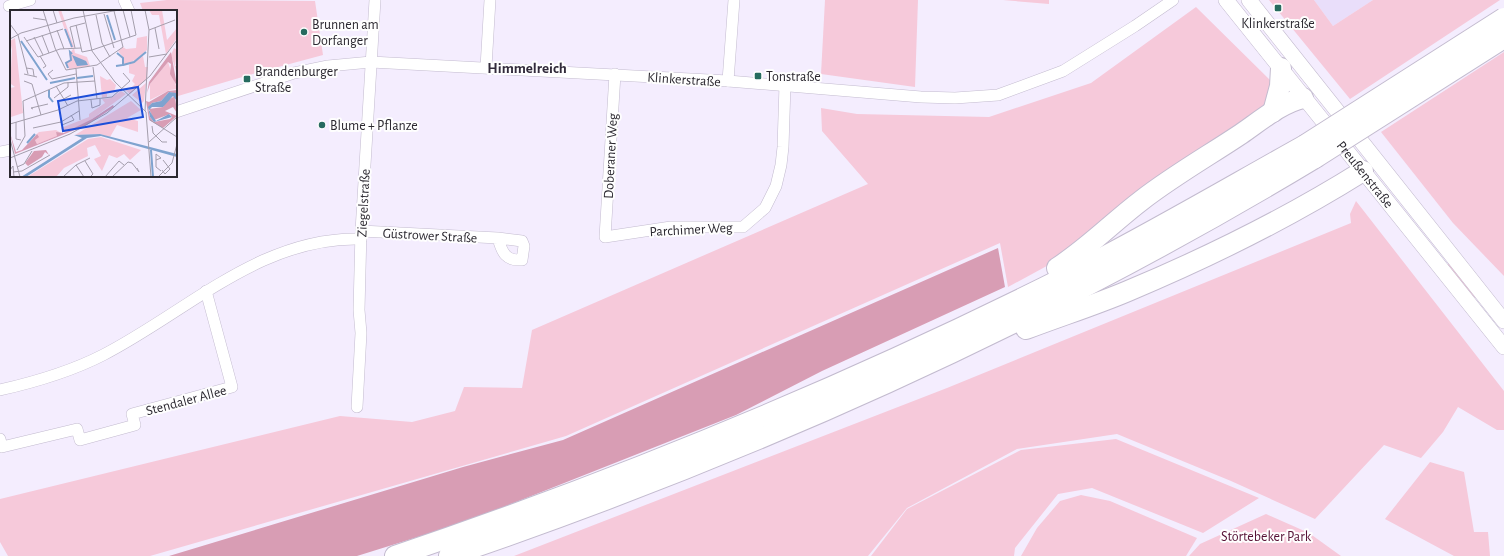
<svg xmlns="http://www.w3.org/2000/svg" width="1504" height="556" viewBox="0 0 1504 556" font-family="'Alegreya Sans',sans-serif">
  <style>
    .built { fill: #e9defa }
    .green { fill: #f6c9da }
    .forest { fill: #d89db4 }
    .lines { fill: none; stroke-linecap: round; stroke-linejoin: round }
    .street-casing { stroke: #c3bbcf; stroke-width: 12 }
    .secondary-casing { stroke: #c3bbcf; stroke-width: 16 }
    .highway-casing { stroke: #c3bbcf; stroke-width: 22 }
    .street { stroke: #fff; stroke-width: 11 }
    .secondary { stroke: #fff; stroke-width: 15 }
    .highway { stroke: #fff; stroke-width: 20 }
    .highway-bridge-casing { stroke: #c3bbcf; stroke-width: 22; stroke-linecap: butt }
    .highway-bridge { stroke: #fff; stroke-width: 20 }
    .poi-dot { fill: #266b5f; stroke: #fefefe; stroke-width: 1.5 }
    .labels { text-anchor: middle; stroke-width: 4; stroke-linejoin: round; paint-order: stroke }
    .poi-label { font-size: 14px; fill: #2b2830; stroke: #fefefe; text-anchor: start }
    .street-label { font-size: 14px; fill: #2b2830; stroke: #fefefe }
    .park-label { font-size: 14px; fill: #561135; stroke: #fefefe }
    .neighbourhood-label { font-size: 15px; font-weight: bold; fill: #322b3b; stroke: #fefefe }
    .inset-river { fill: none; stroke: #7fa3cf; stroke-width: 2 }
    .inset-road { fill: none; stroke: #a49eac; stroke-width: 1 }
    .view { fill: #1d4ed8; fill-opacity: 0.15; stroke: #1d4ed8; stroke-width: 2 }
    .inset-edge { fill: none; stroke: #2b2830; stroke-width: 2 }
  </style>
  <rect width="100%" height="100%" fill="#f4edfe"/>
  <path class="built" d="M 1314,0 L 1373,0 L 1333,26 Z"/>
  <g class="green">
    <path d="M 167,0 L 315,1 L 323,55 L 256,73 L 178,96 L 176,93 L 176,11 L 143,11 L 140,3 Z"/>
    <path d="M 825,0 L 918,0 L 915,87 L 821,74 Z"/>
    <path d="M 1003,0 L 1049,0 L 1049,4 Z"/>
    <path d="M 1269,0 L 1314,0 L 1333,26 L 1373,0 L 1500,0 L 1350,99 Z"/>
    <path d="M 1196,7 L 1276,86 L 1270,107 L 1067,255 L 1008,287 L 1000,243 L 566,436 L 150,556 L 8,556 L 0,542 L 0,499 L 340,416 L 412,422 L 455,411 L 464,387 L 522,388 L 532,330 L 868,184 L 822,131 L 821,108 L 857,114 L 989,117 L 1091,83 Z"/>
    <path d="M 1504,52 L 1504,276 L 1453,223 L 1381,132 Z"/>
    <path d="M 1356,201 L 1504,391 L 1504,430 L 1497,430 L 1458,407 L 1443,432 L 1421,458 L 1384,445 L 1315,519 L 1231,481 L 1117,434 L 1017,449 L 907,508 L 868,556 L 514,556 L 947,388 L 1351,223 L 1350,214 Z"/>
    <path d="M 1450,262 L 1478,297 L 1475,298 L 1445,267 Z"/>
    <path d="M 1116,439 L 1259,498 L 1203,533 L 1092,488 L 1058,494 L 1015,548 L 1014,556 L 871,556 L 907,509 L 1021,450 Z"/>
    <path d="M 1430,462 L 1464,472 L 1474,532 L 1488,532 L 1490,556 L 1454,556 L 1385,519 Z"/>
    <path d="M 1081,495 L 1110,501 L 1197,538 L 1186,556 L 1021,556 L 1037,528 L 1060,501 Z"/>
    <path d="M 1266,514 L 1309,533 L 1341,556 L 1189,556 L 1200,544 Z"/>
  </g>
  <path class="forest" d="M 998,248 L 1005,287 L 822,371 L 736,415 L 466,522 L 357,556 L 169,556 L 463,467 L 563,440 Z"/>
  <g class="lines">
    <defs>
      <g id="street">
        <path d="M 124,0 L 129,11"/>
        <path d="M 9,6 L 30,0"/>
        <path d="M 486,67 L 490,0"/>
        <path d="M 615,74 L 605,237 L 671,227 L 743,227 L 765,208 L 776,186 L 781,165 L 783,147 L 785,85"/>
        <path d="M 728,81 L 734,0"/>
        <path d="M 176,112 L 294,73 L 328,66 L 371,62 L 728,81 L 921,97 L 955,98 L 998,95 L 1063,71 L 1135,26 L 1173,0"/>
        <path d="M 0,152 L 11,150"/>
        <path d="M 361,231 L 498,238 L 522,241 L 524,246 L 522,260 C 506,261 502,253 498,238"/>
        <path d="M 0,390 C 35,382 70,372 103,355 C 187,312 261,236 361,239"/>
        <path d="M 357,407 L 361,333 L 359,310 L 361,231 L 375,0"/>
        <path d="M 0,439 L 2,447 L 77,429 L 80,440 L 135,425 L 132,414 L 232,387 L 206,291"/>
      </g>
      <g id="secondary">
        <path id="s1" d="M 1226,0 L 1504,347"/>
        <path d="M 1249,0 L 1504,321"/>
      </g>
      <g id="highway">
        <path d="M 1273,112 L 1280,86 L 1281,68"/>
        <path d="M 1057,268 C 1088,248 1113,222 1142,200 C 1173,176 1208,156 1241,134 C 1260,121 1281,103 1303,98"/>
        <path d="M 1026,329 C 1060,316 1095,305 1128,291 C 1209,257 1288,218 1363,171"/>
        <path d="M 395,556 C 625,478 850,385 1067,276 C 1148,235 1226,189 1305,145"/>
        <path d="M 449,556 C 749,454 1043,322 1315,158"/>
      </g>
    </defs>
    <use href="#street" class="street-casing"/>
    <use href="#secondary" class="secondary-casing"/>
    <use href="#highway" class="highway-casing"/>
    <use href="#street" class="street"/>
    <use href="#secondary" class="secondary"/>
    <use href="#highway" class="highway"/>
    <defs>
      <g id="highway-bridge">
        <path d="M 1305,145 L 1504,18"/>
        <path d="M 1315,158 L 1504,38"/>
      </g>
    </defs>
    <use href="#highway-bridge" class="highway-bridge-casing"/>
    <use href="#highway-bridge" class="highway-bridge"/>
  </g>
  <g class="poi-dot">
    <rect x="1274" y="4" width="8" height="8" rx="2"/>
    <circle cx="304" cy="32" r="4"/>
    <rect x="754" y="72" width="8" height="8" rx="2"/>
    <rect x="243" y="75" width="8" height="8" rx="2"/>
    <circle cx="322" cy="125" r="4"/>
  </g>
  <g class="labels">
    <g class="poi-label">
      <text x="1278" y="28" text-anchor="middle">Klinkerstraße</text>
      <text x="312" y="29">Brunnen am<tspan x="312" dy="16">Dorfanger</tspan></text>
      <text x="255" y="76">Brandenburger<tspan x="255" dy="16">Straße</tspan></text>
      <text x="766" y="81">Tonstraße</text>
      <text x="330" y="130">Blume + Pflanze</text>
    </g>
    <g class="street-label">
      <text transform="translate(684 79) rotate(4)" y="5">Klinkerstraße</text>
      <text transform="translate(610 156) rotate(-87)" y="5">Doberaner Weg</text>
      <text dy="5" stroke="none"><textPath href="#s1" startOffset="223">Preußenstraße</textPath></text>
      <text transform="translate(363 203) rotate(-87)" y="5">Ziegelstraße</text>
      <text transform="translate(691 229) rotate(-3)" y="5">Parchimer Weg</text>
      <text transform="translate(430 235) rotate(3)" y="5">Güstrower Straße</text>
      <text transform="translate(186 400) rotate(-15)" y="5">Stendaler Allee</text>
    </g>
    <g class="park-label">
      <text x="1266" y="541">Störtebeker Park</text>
    </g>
    <g class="neighbourhood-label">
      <text x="527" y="73">Himmelreich</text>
    </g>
  </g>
  <g transform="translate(10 10)">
    <rect width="167" height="167" fill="#f4edfe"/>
    <path d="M 48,0 L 51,0 L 64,37 L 61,38 ZM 139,0 L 152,0 L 157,30 L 167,18 L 167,28 L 156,44 L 149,5 L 142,5 ZM 137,26 L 137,40 L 125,50 L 114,55 L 114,48 L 108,41 L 113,37 L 116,39 L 126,38 L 127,28 ZM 5,28 L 13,103 L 1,107 L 0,110 L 0,78 L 5,77 L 1,74 L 0,77 L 2,40 L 0,31 ZM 64,38 L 65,43 L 77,47 L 80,56 L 59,59 L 55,52 L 61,50 L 59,44 ZM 164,38 L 167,40 L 165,56 L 167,56 L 167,64 L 161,45 ZM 133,46 L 135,57 L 138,57 L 137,69 L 120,84 L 113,78 L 119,80 L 125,74 L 122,71 L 125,65 L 119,63 L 119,55 ZM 158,52 L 167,79 L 160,80 L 140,90 L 140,74 ZM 90,66 L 97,70 L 100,69 L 106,75 L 104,82 L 97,82 L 97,87 L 92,88 ZM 136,73 L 134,91 L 132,93 L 122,85 ZM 111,81 L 116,84 L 82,109 L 55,123 L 51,118 L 79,107 L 79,104 L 95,93 L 92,89 L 101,88 ZM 121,91 L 131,100 L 117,108 L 128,111 L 128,122 L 107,115 L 100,127 L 90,124 L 65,125 ZM 46,120 L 51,123 L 46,122 L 48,126 L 27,134 L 25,130 L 27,124 L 21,129 L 29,122 ZM 91,127 L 131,140 L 120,150 L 114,144 L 107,148 L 99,145 L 92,161 L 84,149 L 91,146 L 85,135 L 77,138 L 78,146 L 54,158 L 46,167 L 17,167 L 78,129 Z" fill="#f6c9da"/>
    <path d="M 161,42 L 167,76 L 160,64 L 161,54 L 158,52 L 140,74 L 137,83 L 139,72 ZM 167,80 L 167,84 L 159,82 L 151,91 L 142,93 L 138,98 L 140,107 L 144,112 L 160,109 L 162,107 L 160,104 L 144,110 L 139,99 L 153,97 L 156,91 L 165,86 L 167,103 L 163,97 L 155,101 L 167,106 L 153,118 L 139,110 L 136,91 L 139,92 L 158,81 ZM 103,95 L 104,97 L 77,115 L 5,144 L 0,123 L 6,142 L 12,140 L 27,124 L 29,127 L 25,130 L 27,134 L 47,126 L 46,122 L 54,123 L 82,109 ZM 36,140 L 39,145 L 35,142 L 32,147 L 18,156 L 15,153 L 24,141 Z" fill="#d89db4"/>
    <path d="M 62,45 L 76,51 L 78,55 L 67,56 ZM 159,82 L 166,83 L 167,91 L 163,86 L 153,97 L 142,97 L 139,100 L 146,111 L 159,104 L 162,107 L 144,112 L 140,107 L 138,97 L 142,93 L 151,91 ZM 90,124 L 167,144 L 167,147 L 91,126 L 77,128 L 16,167 L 11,167 L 72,128 L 64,125 Z" fill="#7fa3cf"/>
    <path class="inset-river" d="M 97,5 L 105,30M 55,19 L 62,37M 11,31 L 37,70M 113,55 L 124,52 L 136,42M 106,56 L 113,55 L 113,48 L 107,43M 58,58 L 56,53 L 61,50 L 60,42 L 62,44M 67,68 L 83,66M 40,73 L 65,68M 39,80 L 39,87 L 43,92M 17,133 L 25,124M 141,140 L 143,167"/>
    <path class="inset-road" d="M 33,0 L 45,38 L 56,60 L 87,55 L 113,37 L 104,1M 43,0 L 47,13M 73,0 L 82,41 L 105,72 L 136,102 L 141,167M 113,0 L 120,27M 135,0 L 139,20 L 135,101M 94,4 L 104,38M 86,5 L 92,33 L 100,47M 23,8 L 36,10M 0,14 L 8,25M 66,15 L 72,42 L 82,40 L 126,25 L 121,0M 145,18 L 149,39M 47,20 L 54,39M 139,20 L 165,10M 8,25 L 18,64M 32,25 L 39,43M 14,27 L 28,47 L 50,39 L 71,38M 24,27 L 33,45M 0,29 L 11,23 L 64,8 L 109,0M 16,31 L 53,19M 65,38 L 60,17 L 75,13M 30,46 L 36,56 L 33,58M 139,47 L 157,44M 83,57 L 87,89M 16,58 L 23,59 L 24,66M 66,59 L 70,110M 43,60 L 38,64 L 42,69 L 66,64M 14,64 L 27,67M 14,71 L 22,74 L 31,105M 46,76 L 58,96M 44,88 L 58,77 L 58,72M 81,90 L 82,98 L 90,95 L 90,89M 48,92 L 61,85M 23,99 L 21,98 L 38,94M 140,110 L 167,127M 6,112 L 6,129 L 11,130M 51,112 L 52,115 L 64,110 L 61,105M 0,114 L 48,100 L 67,91 L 102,87 L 120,71 L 113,63M 142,116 L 143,123 L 152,132 L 157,132M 23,118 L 51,112 L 69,101M 0,129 L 10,167M 139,132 L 167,107M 7,140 L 15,126 L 13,91 L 54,73 L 85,71M 0,148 L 60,124 L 97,103 L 140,66 L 167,30M 146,150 L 151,148 L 146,144 L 146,157 L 151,161M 75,151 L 83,164 L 80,167M 66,155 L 74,167M 7,157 L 14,154 L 22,141M 0,160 L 3,156 L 4,167M 152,160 L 155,164 L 160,159 L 153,150M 3,162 L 12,161 L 40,145M 53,167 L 66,155 L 80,148M 95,167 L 109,151 L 114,155M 102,167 L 118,152 L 122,153 L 129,162 L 127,158M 148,167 L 162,153 L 167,134"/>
    <path class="view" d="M 128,77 L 133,107 L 53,121 L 48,91 Z"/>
    <rect width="167" height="167" class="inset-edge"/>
  </g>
</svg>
